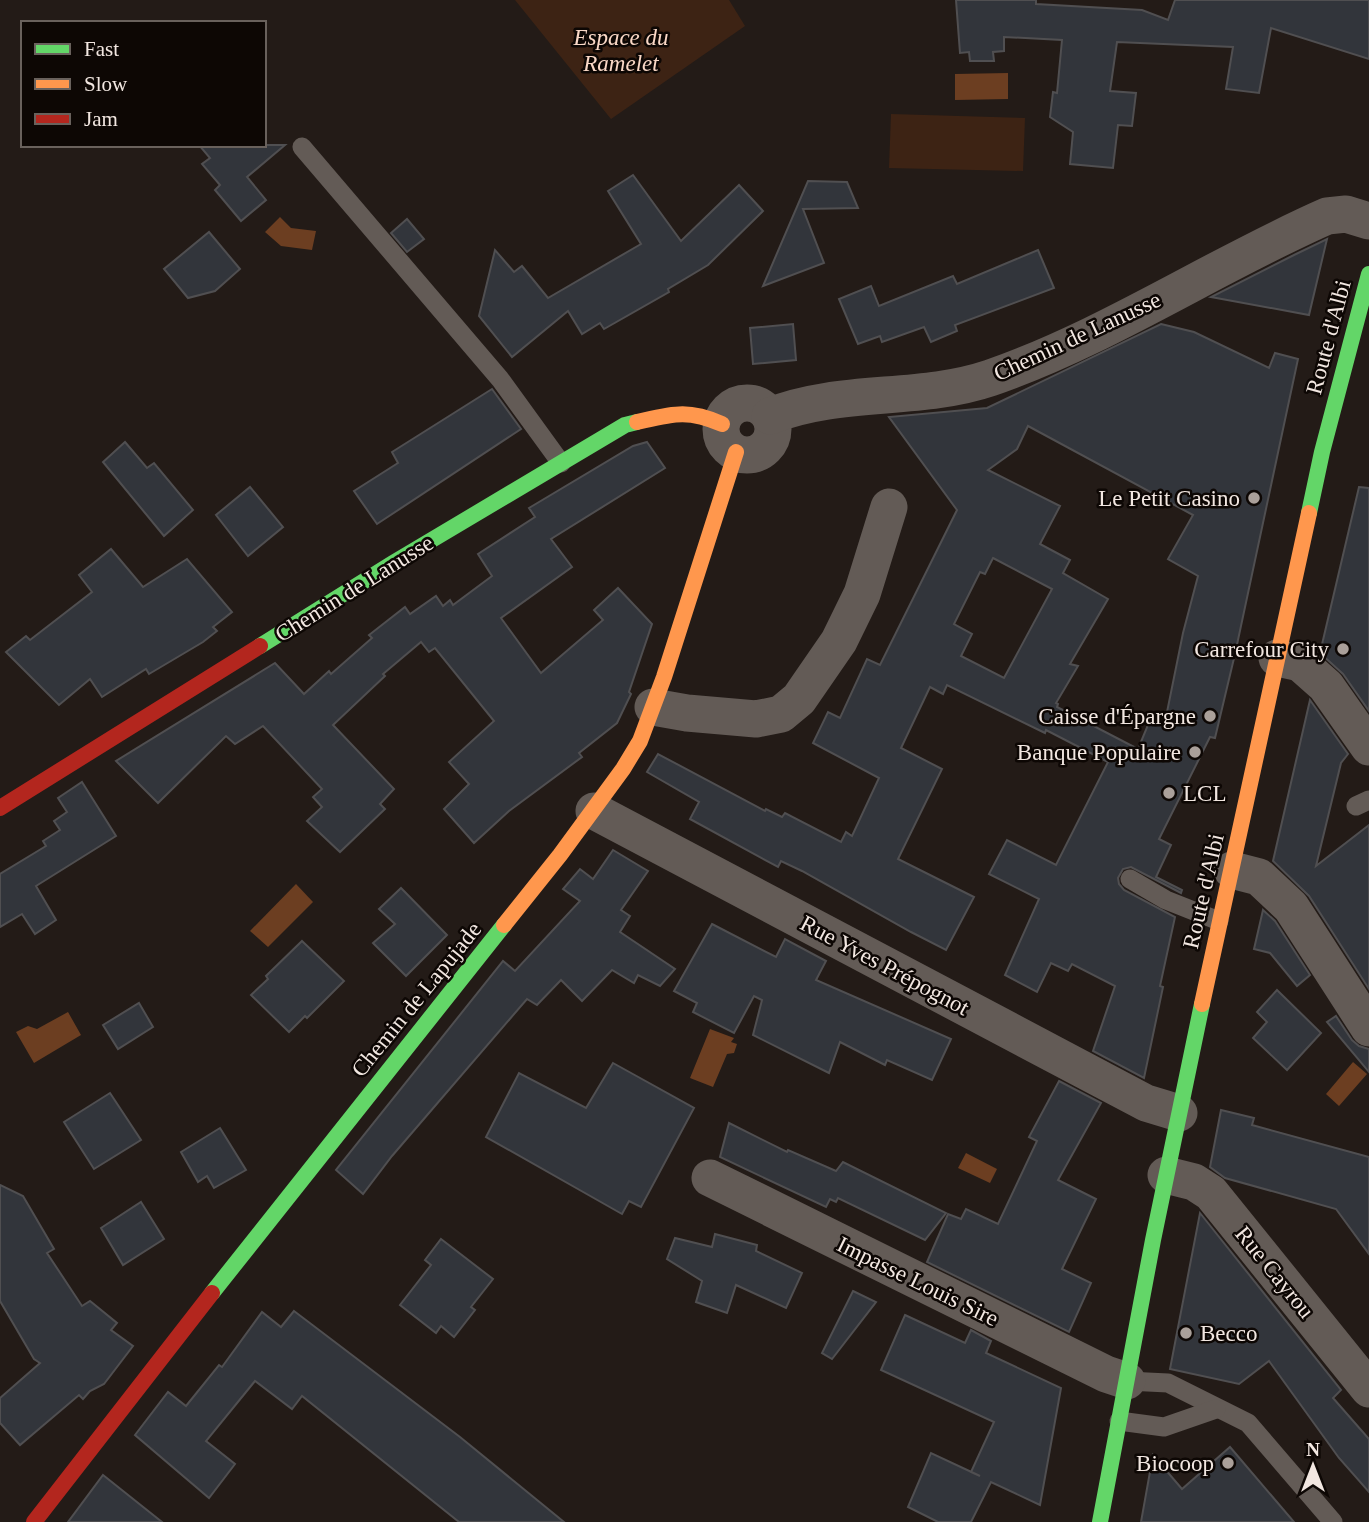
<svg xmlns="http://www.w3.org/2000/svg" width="1369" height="1522" viewBox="0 0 1369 1522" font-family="'Times New Roman',serif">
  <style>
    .green { fill: #3d2314 }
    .water { fill: #6c3e21 }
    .building { fill: #32353b; stroke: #504f51; stroke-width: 2; fill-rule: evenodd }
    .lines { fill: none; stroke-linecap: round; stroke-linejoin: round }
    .lane { stroke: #635b56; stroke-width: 19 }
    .street { stroke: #635b56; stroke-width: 37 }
    .fast { stroke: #63d668; stroke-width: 16 }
    .slow { stroke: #ff974d; stroke-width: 16 }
    .jam { stroke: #b3261e; stroke-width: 16 }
    .poi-dot { fill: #aaa09a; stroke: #0d0704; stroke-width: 2.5 }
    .labels { text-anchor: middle; stroke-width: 5; stroke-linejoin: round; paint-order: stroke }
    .park-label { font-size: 23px; font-style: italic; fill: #fad8c6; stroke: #0d0704 }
    .street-label { font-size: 23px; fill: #f2e7e1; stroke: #0d0704 }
    .poi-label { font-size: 23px; fill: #f2e7e1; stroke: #0d0704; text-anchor: end }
  </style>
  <rect width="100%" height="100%" fill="#231b17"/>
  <g class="green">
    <path d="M 515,0 L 729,0 L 745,26 L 611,119 Z"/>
    <path d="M 891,114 L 1025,118 L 1023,171 L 889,168 Z"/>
  </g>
  <g class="water">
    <path d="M 1008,73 L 1008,99 L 955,100 L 955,74 Z"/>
    <path d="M 280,217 L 291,228 L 316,231 L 312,250 L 281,246 L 265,232 Z"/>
    <path d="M 296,884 L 313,902 L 268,947 L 250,931 Z"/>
    <path d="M 68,1012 L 81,1035 L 34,1063 L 16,1032 L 28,1026 L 37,1029 Z"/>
    <path d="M 710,1029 L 734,1038 L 731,1042 L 737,1044 L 734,1053 L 727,1054 L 713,1087 L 690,1078 Z"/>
    <path d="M 1353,1062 L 1367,1074 L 1339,1106 L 1326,1094 Z"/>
    <path d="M 966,1153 L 997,1169 L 990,1183 L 958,1168 Z"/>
  </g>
  <g class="building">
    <path d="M 956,0 L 1036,0 L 1036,4 L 1142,10 L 1168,20 L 1175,0 L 1369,0 L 1369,59 L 1271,28 L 1259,93 L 1226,89 L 1233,47 L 1117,42 L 1110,91 L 1136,93 L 1132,126 L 1118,125 L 1113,168 L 1070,164 L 1073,132 L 1050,117 L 1053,92 L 1057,93 L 1062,40 L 1004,37 L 1004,51 L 993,52 L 994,61 L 970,61 L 969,52 L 960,53 Z"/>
    <path d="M 199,145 L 285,145 L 247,177 L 266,200 L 241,221 L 215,190 L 220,185 L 202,164 L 210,158 Z"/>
    <path d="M 633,175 L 681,241 L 739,185 L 763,211 L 708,265 L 668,289 L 669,292 L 604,329 L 600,323 L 582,334 L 568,311 L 512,357 L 479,316 L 495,250 L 514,272 L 522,266 L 548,298 L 641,244 L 608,191 Z"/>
    <path d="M 808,181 L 847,182 L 858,208 L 803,209 L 824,263 L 763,286 Z"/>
    <path d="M 407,219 L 424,239 L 407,252 L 391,233 Z"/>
    <path d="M 209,232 L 240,269 L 215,291 L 188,298 L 164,269 Z"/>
    <path d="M 1327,239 L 1309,315 L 1211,297 L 1294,255 Z"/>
    <path d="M 1038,250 L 1054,288 L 955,325 L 957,331 L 931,342 L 924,327 L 882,342 L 880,336 L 858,344 L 839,299 L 871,286 L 879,306 L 953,276 L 957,284 Z"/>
    <path d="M 793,324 L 796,360 L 753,364 L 750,328 Z"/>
    <path d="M 1161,324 L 1194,332 L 1269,368 L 1275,353 L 1298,359 L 1235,654 L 1215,738 L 1210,737 L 1159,839 L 1171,845 L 1156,877 L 1182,890 L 1181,893 L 1131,867 L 1123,869 L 1118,878 L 1119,884 L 1124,890 L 1175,917 L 1160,986 L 1163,987 L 1144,1078 L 1093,1051 L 1115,986 L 1072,964 L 1068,971 L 1051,963 L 1037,992 L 1005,975 L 1039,899 L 989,874 L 1007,840 L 1056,865 L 1108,762 L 1046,730 L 1045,733 L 947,685 L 943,694 L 930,687 L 901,748 L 942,769 L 898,859 L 974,897 L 946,950 L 911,932 L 802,871 L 781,861 L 778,867 L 690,819 L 699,802 L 647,772 L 658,754 L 765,811 L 766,809 L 782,817 L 785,813 L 841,842 L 846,832 L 852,836 L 879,778 L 813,743 L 828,712 L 840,718 L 867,659 L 880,665 L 957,510 L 889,417 L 987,408 ZM 1028,426 L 1193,515 L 1168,559 L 1198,576 L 1183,633 L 1164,727 L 1150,720 L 1138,749 L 1057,707 L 1058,704 L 1056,703 L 1078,666 L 1070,664 L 1108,599 L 1063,573 L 1070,560 L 1040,544 L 1060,506 L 988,470 L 1017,449 ZM 993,558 L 1052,589 L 1004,678 L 961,656 L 972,634 L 954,624 L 980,572 L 985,574 Z"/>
    <path d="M 492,389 L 521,429 L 377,524 L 354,491 L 398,463 L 392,452 Z"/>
    <path d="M 125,442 L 147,468 L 154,463 L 193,510 L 164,536 L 103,462 Z"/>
    <path d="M 647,442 L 665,468 L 551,539 L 572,567 L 501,618 L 541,673 L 603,620 L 594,610 L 618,588 L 652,624 L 629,692 L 631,694 L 617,723 L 579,753 L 582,757 L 509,811 L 474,843 L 444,809 L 469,784 L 449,762 L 494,721 L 435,648 L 429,652 L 421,642 L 383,674 L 385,676 L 333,725 L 394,789 L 380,804 L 385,809 L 340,852 L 307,821 L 322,807 L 313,797 L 322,789 L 263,726 L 235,744 L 226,736 L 158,803 L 116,761 L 275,663 L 304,694 L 329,671 L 331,674 L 372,638 L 369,635 L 405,607 L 410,614 L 436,596 L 443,606 L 450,600 L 453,605 L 492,576 L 478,554 L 535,517 L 529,508 L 633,446 Z"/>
    <path d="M 250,487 L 283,527 L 248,556 L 216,515 Z"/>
    <path d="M 1359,487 L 1369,488 L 1369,711 L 1343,674 L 1320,653 Z"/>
    <path d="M 111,549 L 143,587 L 187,559 L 232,612 L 213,627 L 217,631 L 203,642 L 149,674 L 146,669 L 102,697 L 90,679 L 59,705 L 6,652 L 26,636 L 30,640 L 92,592 L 79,575 Z"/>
    <path d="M 1310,700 L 1348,754 L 1341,763 L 1316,866 L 1369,825 L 1369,989 L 1309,896 L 1273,861 Z"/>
    <path d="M 82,782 L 116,836 L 36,886 L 56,920 L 35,934 L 22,914 L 0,927 L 0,874 L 46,846 L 43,841 L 60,830 L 54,821 L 67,812 L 58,798 Z"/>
    <path d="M 613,850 L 648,871 L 621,910 L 630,916 L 620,932 L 675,969 L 660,986 L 638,975 L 634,983 L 612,970 L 582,1001 L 561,980 L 537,1005 L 527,999 L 392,1156 L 363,1194 L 336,1170 L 503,961 L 515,971 L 580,901 L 563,889 L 580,869 L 593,879 Z"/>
    <path d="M 401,888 L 447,935 L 406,976 L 373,943 L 395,924 L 379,909 Z"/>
    <path d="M 1263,910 L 1275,921 L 1310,975 L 1297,986 L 1270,953 L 1254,949 Z"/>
    <path d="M 712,924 L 776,957 L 785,939 L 826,961 L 816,980 L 951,1039 L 932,1080 L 887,1060 L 885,1065 L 840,1042 L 829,1073 L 753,1035 L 762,1000 L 754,996 L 734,1033 L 693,1012 L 697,1003 L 674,991 Z"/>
    <path d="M 302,941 L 344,981 L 307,1018 L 305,1016 L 289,1032 L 251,995 L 268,979 L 266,976 Z"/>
    <path d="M 1277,990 L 1321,1033 L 1287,1070 L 1253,1038 L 1267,1022 L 1257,1012 Z"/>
    <path d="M 139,1003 L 153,1027 L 118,1049 L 103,1025 Z"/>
    <path d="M 1336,1016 L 1352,1040 L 1359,1046 L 1369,1049 L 1369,1072 L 1327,1022 Z"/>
    <path d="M 613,1063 L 694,1108 L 641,1207 L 629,1201 L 622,1214 L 486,1137 L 519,1073 L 586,1108 Z"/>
    <path d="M 1059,1081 L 1101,1103 L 1058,1180 L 1096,1199 L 1062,1269 L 1091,1283 L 1069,1332 L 927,1262 L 948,1214 L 961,1219 L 966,1209 L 998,1224 L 1037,1141 L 1029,1137 Z"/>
    <path d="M 110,1093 L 141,1140 L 94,1169 L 64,1122 Z"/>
    <path d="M 1221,1110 L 1254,1118 L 1252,1125 L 1369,1157 L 1369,1254 L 1336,1209 L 1225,1178 L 1210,1167 Z"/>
    <path d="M 729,1123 L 787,1152 L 788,1150 L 836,1171 L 843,1162 L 946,1213 L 925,1240 L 838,1198 L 836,1202 L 830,1199 L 826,1207 L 720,1157 Z"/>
    <path d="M 220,1128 L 246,1170 L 214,1188 L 207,1176 L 198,1182 L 181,1152 Z"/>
    <path d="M 0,1185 L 23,1196 L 54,1249 L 47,1253 L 82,1306 L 90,1301 L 117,1323 L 111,1330 L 133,1346 L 104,1384 L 90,1391 L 83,1399 L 79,1395 L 20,1445 L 0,1423 L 0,1398 L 40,1363 L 34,1359 L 0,1301 Z"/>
    <path d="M 141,1202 L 164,1239 L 123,1265 L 101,1228 Z"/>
    <path d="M 1200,1213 L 1341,1390 L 1333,1398 L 1369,1439 L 1369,1492 L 1339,1458 L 1269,1361 L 1239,1384 L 1170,1369 Z"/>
    <path d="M 715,1234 L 757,1245 L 756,1251 L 802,1273 L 786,1308 L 736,1285 L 727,1313 L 696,1302 L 702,1281 L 667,1259 L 675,1238 L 712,1247 Z"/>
    <path d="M 441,1239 L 493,1279 L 471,1307 L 475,1310 L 454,1337 L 441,1326 L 436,1333 L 400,1305 L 431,1265 L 425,1260 Z"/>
    <path d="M 853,1291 L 876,1302 L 832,1359 L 822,1353 Z"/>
    <path d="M 294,1311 L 460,1437 L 564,1522 L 459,1522 L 302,1396 L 292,1409 L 255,1381 L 206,1441 L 235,1464 L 209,1498 L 135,1435 L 168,1392 L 186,1406 L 219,1365 L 222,1367 L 262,1312 L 281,1327 Z"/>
    <path d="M 905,1315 L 965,1343 L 971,1330 L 991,1341 L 986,1353 L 1061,1388 L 1040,1505 L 991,1482 L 971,1522 L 938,1522 L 908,1507 L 931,1453 L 980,1476 L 971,1472 L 994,1422 L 881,1370 Z"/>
    <path d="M 1230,1447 L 1294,1522 L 1141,1522 L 1153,1455 L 1182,1489 Z"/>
    <path d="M 103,1475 L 162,1522 L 68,1522 Z"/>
  </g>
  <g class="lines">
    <g class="lane">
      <path d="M 302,147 L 500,379 L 561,463"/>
      <path d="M 1356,806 L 1369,800"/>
      <path d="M 1130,879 L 1166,900 L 1219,921"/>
      <path d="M 1127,1381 L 1168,1383 L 1248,1423 L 1333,1522"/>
      <path d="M 1119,1421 L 1164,1427 L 1216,1409"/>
    </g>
    <g class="street">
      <circle cx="747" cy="429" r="26"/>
      <path d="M 770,416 C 840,388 919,402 990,378 C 1108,337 1213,266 1327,216 L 1346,214 L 1369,221"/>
      <path d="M 1277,658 L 1300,663 L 1326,686 L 1369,747"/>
      <path d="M 653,707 L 687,713 L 756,719 L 781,714 L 799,699 L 839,641 L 862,594 L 889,507"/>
      <path d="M 594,811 L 1146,1103 L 1179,1113"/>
      <path d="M 1232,870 L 1259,877 L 1291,907 L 1369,1028"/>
      <path d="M 1166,1175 L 1194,1182 L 1211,1193 L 1369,1389"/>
      <path d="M 710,1178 L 1106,1374 L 1127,1381"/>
    </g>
    <g class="fast">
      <path d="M 1309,513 L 1322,452 L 1369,274"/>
      <path d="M 260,646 L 393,563 L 625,425 L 637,422"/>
      <path d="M 212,1293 L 504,925"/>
      <path d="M 1100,1522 L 1153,1240 L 1202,1004"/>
    </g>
    <g class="slow">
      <path d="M 637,422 C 673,414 687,409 722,424"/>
      <path d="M 504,925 L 560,855 L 623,769 L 640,741 L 664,677 L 736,452"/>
      <path d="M 1202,1004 L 1309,513"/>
    </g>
    <g class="jam">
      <path d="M 0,808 L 260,646"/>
      <path d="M 34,1522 L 212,1293"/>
    </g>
  </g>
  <g class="poi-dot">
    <circle cx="1254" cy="498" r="7"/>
    <circle cx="1343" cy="649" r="7"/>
    <circle cx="1210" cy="716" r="7"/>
    <circle cx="1195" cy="752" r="7"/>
    <circle cx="1169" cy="793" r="7"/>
    <circle cx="1186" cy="1333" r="7"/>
    <circle cx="1228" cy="1463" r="7"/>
  </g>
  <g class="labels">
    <g class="park-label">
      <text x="621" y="45">Espace du<tspan x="621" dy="26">Ramelet</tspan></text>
    </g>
    <g class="street-label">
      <text transform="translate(1077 336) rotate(-25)" y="8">Chemin de Lanusse</text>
      <text transform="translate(1328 337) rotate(-75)" y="8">Route d'Albi</text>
      <text transform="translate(354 588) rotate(-32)" y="8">Chemin de Lanusse</text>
      <text transform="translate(1203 891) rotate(-77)" y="8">Route d'Albi</text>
      <text transform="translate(885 965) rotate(28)" y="8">Rue Yves Prépognot</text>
      <text transform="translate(416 999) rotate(-51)" y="8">Chemin de Lapujade</text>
      <text transform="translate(1275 1272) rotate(51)" y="8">Rue Cayrou</text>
      <text transform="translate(918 1281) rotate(26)" y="8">Impasse Louis Sire</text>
    </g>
    <g class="poi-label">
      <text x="1240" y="506">Le Petit Casino</text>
      <text x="1329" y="657">Carrefour City</text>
      <text x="1196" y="724">Caisse d'Épargne</text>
      <text x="1181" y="760">Banque Populaire</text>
      <text x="1183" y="801" text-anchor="start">LCL</text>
      <text x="1200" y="1341" text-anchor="start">Becco</text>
      <text x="1214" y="1471">Biocoop</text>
    </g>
  </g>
  <rect x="21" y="21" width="245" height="126" fill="#0d0704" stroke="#69615c" stroke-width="2"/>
  <rect x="35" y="44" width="35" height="10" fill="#63d668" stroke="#69615c" stroke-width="2"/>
  <text x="84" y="56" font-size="21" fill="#f2e7e1">Fast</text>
  <rect x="35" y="79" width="35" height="10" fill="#ff974d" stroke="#69615c" stroke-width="2"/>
  <text x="84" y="91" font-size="21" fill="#f2e7e1">Slow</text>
  <rect x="35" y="114" width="35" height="10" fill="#b3261e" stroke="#69615c" stroke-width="2"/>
  <text x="84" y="126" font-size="21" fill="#f2e7e1">Jam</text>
  <g transform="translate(1313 1466)" stroke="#0d0704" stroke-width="5" paint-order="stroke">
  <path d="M0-5L12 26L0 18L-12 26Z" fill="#f2e7e1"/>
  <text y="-10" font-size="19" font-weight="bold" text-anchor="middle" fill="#f2e7e1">N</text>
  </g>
</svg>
